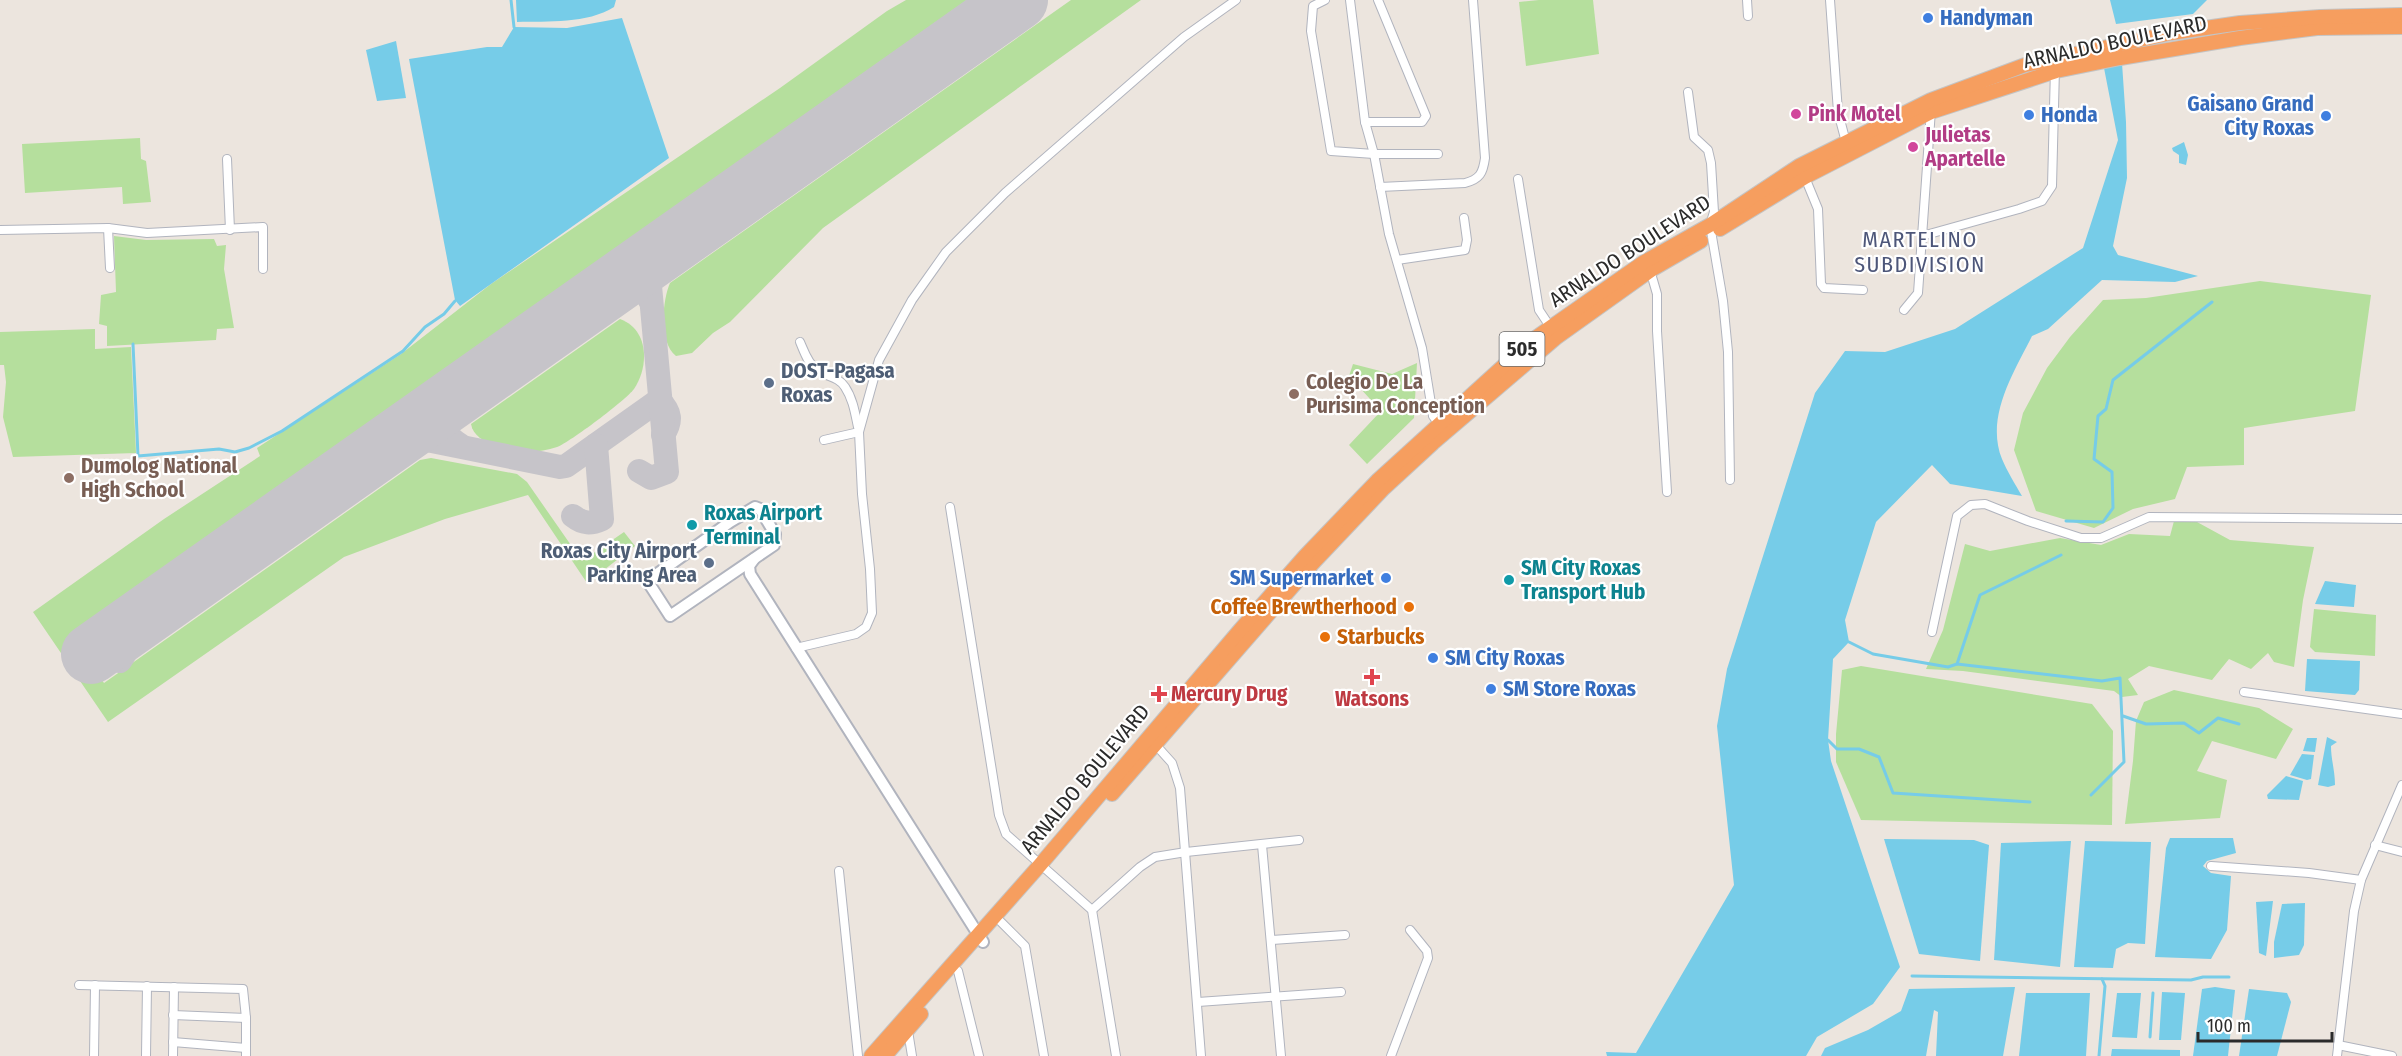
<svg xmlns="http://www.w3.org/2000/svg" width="2402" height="1056" viewBox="0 0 2402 1056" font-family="'Fira Sans Condensed',sans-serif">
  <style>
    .green { fill: #b5df9d }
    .water { fill: #76cce8 }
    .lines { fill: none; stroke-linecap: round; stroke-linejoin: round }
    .stream { stroke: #76cce8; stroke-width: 3 }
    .taxiway { stroke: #c6c4c9; stroke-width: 24 }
    .runway { stroke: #c6c4c9; stroke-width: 60 }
    .street-casing { stroke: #b1b4be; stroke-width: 10 }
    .secondary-casing { stroke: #b1b4be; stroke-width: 14 }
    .highway-casing { stroke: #c4c4c4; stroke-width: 16 }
    .street { stroke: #fff; stroke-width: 8 }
    .secondary { stroke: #fff; stroke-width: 10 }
    .highway { stroke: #f69e5f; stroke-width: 14 }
    .shop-dot { fill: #3f7fe0; stroke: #fff; stroke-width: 2 }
    .hotel-dot { fill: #d1479c; stroke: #fff; stroke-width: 2 }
    .service-dot { fill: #5c6f8a; stroke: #fff; stroke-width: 2 }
    .education-dot { fill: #8d6e63; stroke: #fff; stroke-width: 2 }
    .culture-dot { fill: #0f9aa8; stroke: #fff; stroke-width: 2 }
    .food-dot { fill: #e8710a; stroke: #fff; stroke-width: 2 }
    .health-dot { fill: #e0444e; stroke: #fff; stroke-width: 2 }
    .labels { text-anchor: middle; stroke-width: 4.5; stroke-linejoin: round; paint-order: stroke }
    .shield { fill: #fff; stroke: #6b6b6b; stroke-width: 1.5 }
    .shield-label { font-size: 20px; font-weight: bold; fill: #2b2b2b }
    .shop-label { font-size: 21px; font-weight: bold; fill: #366cbe; stroke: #fff; text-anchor: start }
    .street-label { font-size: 21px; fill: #2b2b2b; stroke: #fff }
    .hotel-label { font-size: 21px; font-weight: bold; fill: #b23c85; stroke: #fff; text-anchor: start }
    .service-label { font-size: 21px; font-weight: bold; fill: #4e5e75; stroke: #fff; text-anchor: start }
    .education-label { font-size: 21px; font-weight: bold; fill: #785e54; stroke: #fff; text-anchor: start }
    .culture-label { font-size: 21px; font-weight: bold; fill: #0d838f; stroke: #fff; text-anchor: start }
    .food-label { font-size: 21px; font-weight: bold; fill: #c56008; stroke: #fff; text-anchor: end }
    .health-label { font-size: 21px; font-weight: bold; fill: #be3a42; stroke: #fff; text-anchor: start }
    .neighbourhood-label { font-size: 22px; letter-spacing: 1.5px; fill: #4d5679; stroke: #fff }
  </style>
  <rect width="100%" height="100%" fill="#ece5de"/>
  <g class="green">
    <path d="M 906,0 L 967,0 L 70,634 L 104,683 L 420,460 L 431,458 L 517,474 L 527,482 L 582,561 L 624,532 L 635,546 L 587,583 L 528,495 L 445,519 L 344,557 L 108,722 L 33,612 L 164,519 L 260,456 L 257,448 L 401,354 L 491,284 L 780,88 L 887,11 Z"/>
    <path d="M 1071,0 L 1141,0 L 823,228 L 730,322 L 713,333 L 692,353 L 676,356 C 659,343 662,301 670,283 Z"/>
    <path d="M 1539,0 L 1593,0 L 1599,54 L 1526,66 L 1519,2 Z"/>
    <path d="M 140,138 L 141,159 L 146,161 L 151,202 L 123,204 L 122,187 L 25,193 L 22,144 Z"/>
    <path d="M 114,236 L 146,240 L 214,239 L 217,246 L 226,245 L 224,269 L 234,328 L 217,329 L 216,340 L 107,346 L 107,326 L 99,324 L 101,295 L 116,292 Z"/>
    <path d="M 2260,281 L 2371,295 L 2355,411 L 2244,428 L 2244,465 L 2187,467 L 2175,499 L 2133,509 L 2094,528 L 2036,511 L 2014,450 L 2023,413 L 2047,368 L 2070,337 L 2103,300 L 2146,298 Z"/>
    <path d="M 620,319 C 648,329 650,365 634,389 C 626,400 570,442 557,447 C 537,454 513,453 493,445 C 484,441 473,436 471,424 Z"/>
    <path d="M 95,329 L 95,349 L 131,347 L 136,453 L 13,457 L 3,417 L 6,382 L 4,365 L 0,365 L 0,332 Z"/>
    <path d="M 1417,363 L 1414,418 L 1367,464 L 1349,445 L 1381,411 L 1349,376 L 1353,364 L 1392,374 Z"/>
    <path d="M 2174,521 L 2197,522 L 2230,540 L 2314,547 L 2303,600 L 2294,667 L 2274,662 L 2268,653 L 2251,669 L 2229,659 L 2212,680 L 2149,666 L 2128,679 L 2138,695 L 2122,697 L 2114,691 L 1963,671 L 1926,669 L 1943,630 L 1965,544 L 1990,551 L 2060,538 L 2101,545 L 2129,534 L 2170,536 Z"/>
    <path d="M 2314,609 L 2376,615 L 2375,656 L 2315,652 L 2310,647 Z"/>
    <path d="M 1861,666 L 2092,704 L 2113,731 L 2112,825 L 1861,820 L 1836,762 L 1836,734 L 1842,670 Z"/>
    <path d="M 2174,690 L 2259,708 L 2293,729 L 2276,759 L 2212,741 L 2197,771 L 2227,780 L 2220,818 L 2125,824 L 2133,761 L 2136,721 L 2144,702 Z"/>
  </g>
  <g class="water">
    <path d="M 516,0 L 616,0 L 614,7 C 587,24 548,21 517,22 Z"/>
    <path d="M 2110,0 L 2207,0 L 2193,14 L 2116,24 Z"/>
    <path d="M 622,18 L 669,158 L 460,306 L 455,300 L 409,59 L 487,47 L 502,47 L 514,27 L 567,28 Z"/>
    <path d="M 396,41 L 406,98 L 377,101 L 366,50 Z"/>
    <path d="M 2122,63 L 2126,122 L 2127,178 L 2113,246 L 2118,255 L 2198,276 L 2175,282 L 2102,280 L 2048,329 L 2032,336 C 2014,372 1985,417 2002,459 C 2007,471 2015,484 2022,496 L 1950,484 L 1932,465 L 1876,522 L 1845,620 L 1849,642 L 1833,659 L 1828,740 L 1831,761 L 1900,967 L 1873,1004 L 1817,1037 L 1806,1056 L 1607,1056 L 1606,1052 L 1636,1053 L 1734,885 L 1717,726 L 1727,669 L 1815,393 L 1845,351 L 1885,352 L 1955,329 L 2083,248 L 2118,140 L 2104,68 Z"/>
    <path d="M 2184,142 L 2188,155 L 2186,165 L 2179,163 L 2179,155 L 2173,151 L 2172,148 Z"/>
    <path d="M 2325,581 L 2356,585 L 2354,607 L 2315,604 Z"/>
    <path d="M 2307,659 L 2360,661 L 2359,690 L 2355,695 L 2305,691 Z"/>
    <path d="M 2327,737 L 2337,742 L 2331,746 C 2331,760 2335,770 2335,785 L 2328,787 L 2318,785 Z"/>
    <path d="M 2307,738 L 2317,738 L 2315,752 L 2303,751 Z"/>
    <path d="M 2302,754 L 2314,755 L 2311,779 L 2307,780 L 2290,775 Z"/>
    <path d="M 2286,776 L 2303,781 L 2299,800 L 2268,799 L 2267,795 Z"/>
    <path d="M 2170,838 L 2233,838 L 2236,853 L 2207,861 L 2203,866 L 2211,873 L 2231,876 L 2227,930 L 2211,959 L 2155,957 L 2166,848 Z"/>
    <path d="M 1884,839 L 1974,840 L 1989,845 L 1980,961 L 1919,954 Z"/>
    <path d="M 2071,841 L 2060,967 L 1994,960 L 2001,843 Z"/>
    <path d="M 2085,841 L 2151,842 L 2145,944 L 2128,943 L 2116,949 L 2113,968 L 2074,967 Z"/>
    <path d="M 2273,901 L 2266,956 L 2259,953 L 2256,902 Z"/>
    <path d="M 2305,903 L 2304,945 L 2299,955 L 2274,958 L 2274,942 L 2282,904 Z"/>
    <path d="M 2015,987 L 2003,1056 L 1936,1056 L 1938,1012 L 1934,1010 L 1926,1056 L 1821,1056 L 1825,1048 L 1868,1030 L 1901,1011 L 1909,989 Z"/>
    <path d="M 2215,987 L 2235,990 L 2228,1056 L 2193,1056 L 2202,989 Z"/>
    <path d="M 2249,989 L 2287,993 L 2291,1002 L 2277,1056 L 2239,1056 Z"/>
    <path d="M 2162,992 L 2185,993 L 2181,1040 L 2159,1040 Z"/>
    <path d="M 2026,993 L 2090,993 L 2086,1056 L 2019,1056 Z"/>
    <path d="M 2117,993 L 2141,993 L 2137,1038 L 2112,1037 Z"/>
    <path d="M 2112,1049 L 2180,1050 L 2180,1056 L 2111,1056 Z"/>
  </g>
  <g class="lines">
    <g class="stream">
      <path d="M 511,0 L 514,27"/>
      <path d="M 133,344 L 138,456 L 219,449 L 235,452 L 249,448 L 282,431 L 403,351 L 425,327 L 444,314 L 455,301"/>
      <path d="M 2066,521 L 2103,522 L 2113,508 L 2112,472 L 2094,459 L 2098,416 L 2106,409 L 2113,380 L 2212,302"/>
      <path d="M 1849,642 L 1873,654 L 1948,667 L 1957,664 L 1980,595 L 2061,555"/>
      <path d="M 1957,664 L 2102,681 L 2120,678 L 2124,762 L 2091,795"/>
      <path d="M 2123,716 L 2146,724 L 2184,723 L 2199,733 L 2218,718 L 2239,724"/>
      <path d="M 1828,740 L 1837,749 L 1859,749 L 1879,757 L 1893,793 L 2030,802"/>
      <path d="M 1912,976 L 2191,980 L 2203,977 L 2229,977"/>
      <path d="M 2150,1037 L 2153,993"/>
      <path d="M 2099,1056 L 2105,986 L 2102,979"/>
    </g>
    <g class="taxiway">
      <path d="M 613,285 C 631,283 642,285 651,302"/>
      <path d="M 449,401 C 437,419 442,434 460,445"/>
      <path d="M 395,439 L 402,436 L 412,437 L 560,467 L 566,466 L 659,400 C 671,412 672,421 663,435"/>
      <path d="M 639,471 L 651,478 L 667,472 L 649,275 L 652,261 L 662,251"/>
      <path d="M 573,516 C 583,524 591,524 602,519 L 596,445"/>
      <path d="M 112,620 C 100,633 100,656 120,661 L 153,610"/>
    </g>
    <path class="runway" d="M 91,654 L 1018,0"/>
    <defs>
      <g id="street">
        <path d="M 1325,0 L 1313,6 L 1311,31 L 1331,151 L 1374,154 L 1438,154"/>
        <path d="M 1350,0 L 1365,122 L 1374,154 L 1389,234 L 1422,348 L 1433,416 L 1439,424"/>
        <path d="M 1747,0 L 1748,16"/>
        <path d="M 1830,0 L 1838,112 L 1847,146"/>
        <path d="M 1688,92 L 1694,137 L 1708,150 L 1711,163 L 1714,212 L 1710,225 L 1723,301 L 1728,352 L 1730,480"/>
        <path d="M 1365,122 L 1422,122 L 1426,116 L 1378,0"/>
        <path d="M 227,159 L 230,230"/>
        <path d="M 1804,175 L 1818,209 L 1821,284 L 1824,288 L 1863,290"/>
        <path d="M 1518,179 L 1539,310 L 1551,328"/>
        <path d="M 1380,187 L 1465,183 C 1480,179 1483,173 1485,158 L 1473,0"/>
        <path d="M 108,228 L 110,268"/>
        <path d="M 0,230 L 108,228 L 147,233 L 263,227 L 263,269"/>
        <path d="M 1922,236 L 2019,209 L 2042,201 L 2052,186 L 2055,68"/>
        <path d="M 1397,260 L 1465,250 L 1467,240 L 1464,218"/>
        <path d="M 1650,270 L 1657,294 L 1657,331 L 1667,492"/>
        <path d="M 1904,310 L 1918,293 L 1931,110"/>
        <path d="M 800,342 C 804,351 808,364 817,370 C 826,377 838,376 845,387 C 853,399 855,413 858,427"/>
        <path d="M 824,440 L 859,432"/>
        <path d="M 950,507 L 999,815 L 1006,834 L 1092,910 L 1116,1056"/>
        <path d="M 1932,632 L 1957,516 L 1971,505 L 1985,504 L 2028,521 L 2081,538 L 2101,538 L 2149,517 L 2402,519"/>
        <path d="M 796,648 L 856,634 L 866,627 L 872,613 L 870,569 L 862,494 L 859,432 L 879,360 L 912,300 L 946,252 L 1005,193 L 1184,37 L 1236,0"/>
        <path d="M 2244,692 L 2402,714"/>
        <path d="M 1154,743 L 1172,763 L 1180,788 L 1201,1056"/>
        <path d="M 1262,845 L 1281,1056"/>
        <path d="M 2375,845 L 2402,852"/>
        <path d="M 2211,866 L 2309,873 L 2361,880"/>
        <path d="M 839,871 L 858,1056"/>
        <path d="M 1092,910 L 1140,867 L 1155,857 L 1186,852 L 1299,840"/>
        <path d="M 1001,922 L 1025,946 L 1044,1056"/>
        <path d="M 1272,940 L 1345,935"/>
        <path d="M 958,971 L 979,1056"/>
        <path d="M 79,985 L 243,989 L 246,1018 L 246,1056"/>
        <path d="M 1198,1002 L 1341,992"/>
        <path d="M 173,1015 L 246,1018"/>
        <path d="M 908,1031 L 912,1056"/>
        <path d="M 173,1042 L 246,1048"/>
        <path d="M 2338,1045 L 2392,1056"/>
        <path d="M 94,1056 L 95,985"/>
        <path d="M 146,1056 L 147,986"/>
        <path d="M 173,1056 L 174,987"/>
        <path d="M 1391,1056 L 1428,958 L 1427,951 L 1410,930"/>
        <path d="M 2337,1056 L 2354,911 L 2361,880 L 2402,785"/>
      </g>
      <g id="secondary">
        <path d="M 755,507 L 760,509 L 775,534 L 774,545 L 670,616 L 650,585 L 650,579 L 730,522 Z"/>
        <path d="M 754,559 L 749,566 L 750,574 L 983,942"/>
      </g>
      <g id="highway">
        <path d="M 1720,229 L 1805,177 L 1931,112 L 2056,71 L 2120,58 L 2240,38 L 2317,28 L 2402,27"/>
        <path d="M 1112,794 L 1313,563 L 1384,488 L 1433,443 L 1557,337 L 1651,270 L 1701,241"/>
        <path d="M 871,1056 L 1040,865 L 1240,630 L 1305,556 L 1377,481 L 1531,341 L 1644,262 L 1710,225 L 1799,166 L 1931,100 L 2025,65 L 2171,33 L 2240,23 L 2320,17 L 2402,15"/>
        <path d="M 885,1056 L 921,1014"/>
      </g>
    </defs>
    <use href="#street" class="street-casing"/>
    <use href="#secondary" class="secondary-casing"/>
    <use href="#highway" class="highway-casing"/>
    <use href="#street" class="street"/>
    <use href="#secondary" class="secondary"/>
    <use href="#highway" class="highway"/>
  </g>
  <g class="shop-dot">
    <circle cx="1928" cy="18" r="6"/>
    <circle cx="2029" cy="115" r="6"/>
    <circle cx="2326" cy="116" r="6"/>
    <circle cx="1386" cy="578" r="6"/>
    <circle cx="1433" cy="658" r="6"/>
    <circle cx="1491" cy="689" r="6"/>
  </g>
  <g class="hotel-dot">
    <circle cx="1796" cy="114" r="6"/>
    <circle cx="1913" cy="147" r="6"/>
  </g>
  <g class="service-dot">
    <circle cx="769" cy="383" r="6"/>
    <circle cx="709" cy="563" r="6"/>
  </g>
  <g class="education-dot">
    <circle cx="1294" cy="394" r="6"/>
    <circle cx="69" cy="478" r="6"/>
  </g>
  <g class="culture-dot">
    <circle cx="692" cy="525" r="6"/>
    <circle cx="1509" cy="580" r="6"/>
  </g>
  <g class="food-dot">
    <circle cx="1409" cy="607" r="6"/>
    <circle cx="1325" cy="637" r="6"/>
  </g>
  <g class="health-dot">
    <path d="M1369 668h6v6h6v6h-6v6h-6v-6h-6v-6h6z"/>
    <path d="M1156 685h6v6h6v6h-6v6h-6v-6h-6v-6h6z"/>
  </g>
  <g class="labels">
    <rect class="shield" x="1499.5" y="332" width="45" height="34" rx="4.5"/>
    <g class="shield-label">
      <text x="1522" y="356">505</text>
    </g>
    <g class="shop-label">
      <text x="1940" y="25">Handyman</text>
      <text x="2314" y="111" text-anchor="end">Gaisano Grand<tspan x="2314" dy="24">City Roxas</tspan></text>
      <text x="2041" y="122">Honda</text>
      <text x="1374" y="585" text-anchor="end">SM Supermarket</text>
      <text x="1445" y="665">SM City Roxas</text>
      <text x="1503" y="696">SM Store Roxas</text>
    </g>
    <g class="street-label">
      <text transform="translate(2115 42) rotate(-12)" y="7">ARNALDO BOULEVARD</text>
      <text transform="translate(1630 251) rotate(-33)" y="7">ARNALDO BOULEVARD</text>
      <text transform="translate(1085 779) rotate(-50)" y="7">ARNALDO BOULEVARD</text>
    </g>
    <g class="hotel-label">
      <text x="1808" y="121">Pink Motel</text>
      <text x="1925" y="142">Julietas<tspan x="1925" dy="24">Apartelle</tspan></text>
    </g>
    <g class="service-label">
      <text x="781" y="378">DOST-Pagasa<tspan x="781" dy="24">Roxas</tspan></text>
      <text x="697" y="558" text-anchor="end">Roxas City Airport<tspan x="697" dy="24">Parking Area</tspan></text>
    </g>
    <g class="education-label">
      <text x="1306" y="389">Colegio De La<tspan x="1306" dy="24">Purisima Conception</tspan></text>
      <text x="81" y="473">Dumolog National<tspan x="81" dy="24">High School</tspan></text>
    </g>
    <g class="culture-label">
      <text x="704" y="520">Roxas Airport<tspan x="704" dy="24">Terminal</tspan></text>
      <text x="1521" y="575">SM City Roxas<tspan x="1521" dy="24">Transport Hub</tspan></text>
    </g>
    <g class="food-label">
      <text x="1397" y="614">Coffee Brewtherhood</text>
      <text x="1337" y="644" text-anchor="start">Starbucks</text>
    </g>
    <g class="health-label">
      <text x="1171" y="701">Mercury Drug</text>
      <text x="1372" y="706" text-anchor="middle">Watsons</text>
    </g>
    <g class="neighbourhood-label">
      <text x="1920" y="247">MARTELINO<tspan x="1920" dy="25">SUBDIVISION</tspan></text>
    </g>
  </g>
  <path d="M2198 1032v9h134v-9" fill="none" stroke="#2b2b2b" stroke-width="3"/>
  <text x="2207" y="1032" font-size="18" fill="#2b2b2b" stroke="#ffffff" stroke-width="4.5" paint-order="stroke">100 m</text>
</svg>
